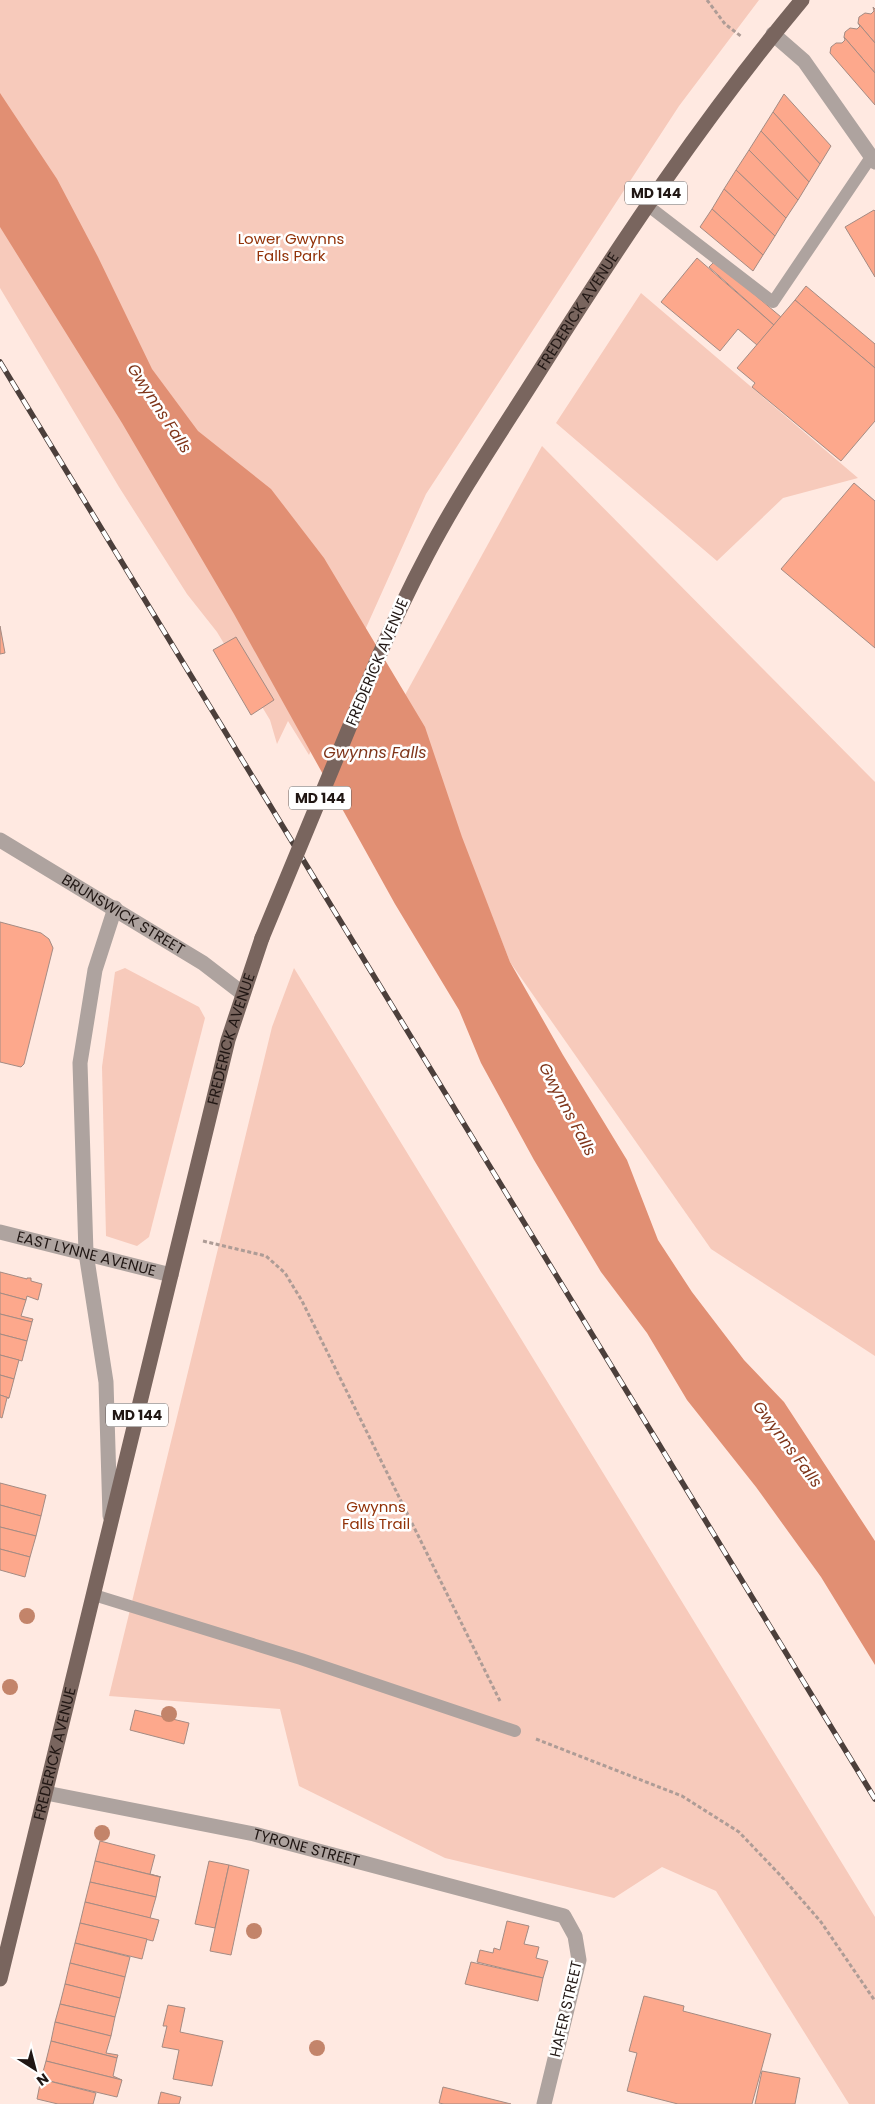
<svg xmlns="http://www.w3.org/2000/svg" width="875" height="2104" viewBox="0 0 875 2104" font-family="Poppins,sans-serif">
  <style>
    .green { fill: #f7cabb }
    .water { fill: #e18f73 }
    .building { fill: #fda88c; stroke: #a48b83 }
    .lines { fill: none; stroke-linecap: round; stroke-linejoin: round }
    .path { stroke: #ae9c96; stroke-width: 3; stroke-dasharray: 4 2.5; stroke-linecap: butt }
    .lane { stroke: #aea39f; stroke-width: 12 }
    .street { stroke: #aea39f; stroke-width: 15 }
    .primary { stroke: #79655e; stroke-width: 15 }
    .rail-casing { stroke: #4c3f3b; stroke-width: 5.5 }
    .rail { stroke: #fff; stroke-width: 4; stroke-dasharray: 11; stroke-linecap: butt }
    .primary-bridge { stroke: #79655e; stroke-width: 15 }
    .tree { fill: #c3846a }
    .labels { text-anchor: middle; stroke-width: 5; stroke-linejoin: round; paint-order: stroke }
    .shield { fill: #fff; stroke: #645d5a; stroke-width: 1 }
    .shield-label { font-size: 14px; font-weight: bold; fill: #211714 }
    .park-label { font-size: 15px; fill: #923208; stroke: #fff }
    .street-label { font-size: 15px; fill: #211714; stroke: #fff }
    .water-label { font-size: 16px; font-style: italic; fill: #7f351a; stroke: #fff }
  </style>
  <rect width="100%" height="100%" fill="#ffe9e1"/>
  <g class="green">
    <path d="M 0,0 L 759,0 L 679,106 L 426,494 L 309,755 L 288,721 L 277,744 L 270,720 L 217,632 L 187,594 L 119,487 L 0,288 Z"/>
    <path d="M 641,293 L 858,478 L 783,498 L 717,561 L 556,423 Z"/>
    <path d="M 542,446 L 875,782 L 875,1356 L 711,1249 L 510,962 L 405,695 Z"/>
    <path d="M 125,968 L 199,1007 L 205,1018 L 149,1237 L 137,1246 L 106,1236 L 102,1067 L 115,972 Z"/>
    <path d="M 294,968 L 875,1917 L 875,2104 L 849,2104 L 716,1891 L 662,1867 L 614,1898 L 445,1858 L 299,1786 L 280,1709 L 109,1696 L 272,1027 Z"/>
  </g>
  <path class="water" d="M 0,93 L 57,179 L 98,257 L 152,369 L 198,431 L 271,489 L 324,558 L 425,727 L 462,837 L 510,962 L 563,1055 L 627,1160 L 658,1240 L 692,1292 L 744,1360 L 784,1402 L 875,1541 L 875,1665 L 821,1577 L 756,1487 L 687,1400 L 647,1333 L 601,1272 L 534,1160 L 481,1063 L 459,1010 L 395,904 L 234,614 L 122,423 L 0,227 Z"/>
  <g class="building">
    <path d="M 873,7 L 875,9 L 875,43 L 858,23 L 859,17 L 865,13 L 871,14 L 874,11 Z"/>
    <path d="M 858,23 L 875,43 L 875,73 L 844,37 L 845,32 L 850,28 L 857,29 L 860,26 Z"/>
    <path d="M 844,37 L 875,73 L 875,105 L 830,53 L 831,47 L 836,43 L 842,43 L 845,40 Z"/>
    <path d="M 784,94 L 831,146 L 820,164 L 773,112 Z"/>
    <path d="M 773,112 L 820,164 L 809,182 L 761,131 Z"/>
    <path d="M 761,131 L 809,182 L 798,200 L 749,150 Z"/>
    <path d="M 749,150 L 798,200 L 786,218 L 736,170 Z"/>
    <path d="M 736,170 L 786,218 L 775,236 L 724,189 Z"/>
    <path d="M 724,189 L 775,236 L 763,255 L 712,209 Z"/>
    <path d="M 712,209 L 763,255 L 753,271 L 700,227 Z"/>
    <path d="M 874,210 L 875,211 L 875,277 L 845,227 Z"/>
    <path d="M 697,258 L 774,325 L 757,345 L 738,329 L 720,351 L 661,302 Z"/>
    <path d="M 715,261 L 781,317 L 774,325 L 709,267 Z"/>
    <path d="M 806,286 L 875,344 L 875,368 L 795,300 Z"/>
    <path d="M 795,300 L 875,368 L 875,421 L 841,461 L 752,387 L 755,383 L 737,368 Z"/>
    <path d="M 854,483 L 875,501 L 875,648 L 781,569 Z"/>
    <path d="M 0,626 L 5,653 L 0,654 Z"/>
    <path d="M 236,637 L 274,700 L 251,715 L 213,650 Z"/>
    <path d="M 0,922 L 41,933 L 49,939 L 53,948 L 24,1064 L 21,1067 L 0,1062 Z"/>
    <path d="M 0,1272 L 27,1279 L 27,1278 L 31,1278 L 31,1281 L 42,1284 L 38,1300 L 27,1296 L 26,1300 L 0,1293 Z"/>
    <path d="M 0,1293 L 26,1300 L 21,1316 L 33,1319 L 32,1322 L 0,1314 Z"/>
    <path d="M 0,1314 L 32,1322 L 27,1341 L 0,1334 Z"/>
    <path d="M 0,1334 L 27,1341 L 22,1361 L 0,1355 Z"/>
    <path d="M 0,1355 L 19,1360 L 14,1379 L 0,1375 Z"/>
    <path d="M 0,1375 L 14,1379 L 9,1398 L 0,1395 Z"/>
    <path d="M 0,1395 L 9,1398 L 7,1398 L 2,1418 L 0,1417 Z"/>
    <path d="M 0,1483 L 46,1495 L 41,1516 L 0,1505 Z"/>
    <path d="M 0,1505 L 41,1516 L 36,1536 L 0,1527 Z"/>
    <path d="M 0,1527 L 36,1536 L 30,1557 L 0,1549 Z"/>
    <path d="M 0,1549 L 30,1557 L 25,1577 L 0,1570 Z"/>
    <path d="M 135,1710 L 189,1723 L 184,1744 L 130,1730 Z"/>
    <path d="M 100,1841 L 155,1855 L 150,1874 L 161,1877 L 95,1861 Z"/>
    <path d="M 95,1861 L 160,1877 L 156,1897 L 90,1882 Z"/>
    <path d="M 209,1861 L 229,1865 L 215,1928 L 195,1924 Z"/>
    <path d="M 229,1865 L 249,1870 L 231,1955 L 210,1951 Z"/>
    <path d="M 90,1882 L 156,1897 L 150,1918 L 85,1902 Z"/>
    <path d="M 85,1902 L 159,1920 L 153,1941 L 80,1923 Z"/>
    <path d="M 507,1921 L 529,1926 L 524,1944 L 539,1947 L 536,1958 L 548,1961 L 543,1978 L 477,1962 L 480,1950 L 493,1953 L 494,1948 L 500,1950 Z"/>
    <path d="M 80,1923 L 147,1939 L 142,1959 L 75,1943 Z"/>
    <path d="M 75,1943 L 130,1957 L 125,1977 L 70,1963 Z"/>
    <path d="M 471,1962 L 543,1978 L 538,2001 L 465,1984 Z"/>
    <path d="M 70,1963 L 125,1977 L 120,1998 L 65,1984 Z"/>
    <path d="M 65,1984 L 120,1998 L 115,2017 L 60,2004 Z"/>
    <path d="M 644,1996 L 684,2006 L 683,2011 L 771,2034 L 752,2104 L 678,2104 L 627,2091 L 637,2053 L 629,2051 Z"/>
    <path d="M 60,2004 L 115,2017 L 111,2036 L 55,2022 Z"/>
    <path d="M 168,2005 L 185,2008 L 180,2032 L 223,2041 L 212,2086 L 173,2079 L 179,2050 L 162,2047 L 167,2026 L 163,2026 Z"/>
    <path d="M 55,2022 L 111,2036 L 106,2053 L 118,2055 L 117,2058 L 51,2041 Z"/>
    <path d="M 51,2041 L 117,2058 L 113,2076 L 122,2080 L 46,2061 Z"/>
    <path d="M 46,2061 L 122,2080 L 117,2097 L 41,2079 Z"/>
    <path d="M 762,2071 L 800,2078 L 795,2104 L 755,2104 Z"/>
    <path d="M 41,2079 L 96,2093 L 93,2104 L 58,2104 L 37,2099 Z"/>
    <path d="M 443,2087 L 511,2104 L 444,2104 L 439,2103 Z"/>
    <path d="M 161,2092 L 181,2097 L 179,2104 L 158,2104 Z"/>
  </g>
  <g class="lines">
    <g class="path">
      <path d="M 707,0 L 725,24 L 742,37"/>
      <path d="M 203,1241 L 266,1256 L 285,1273 L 302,1301 L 500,1701"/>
      <path d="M 536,1739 L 682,1796 L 739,1832 L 781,1876 L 821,1922 L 875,2001"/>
    </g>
    <g class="lane">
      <path d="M 647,205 L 773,302 L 871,157"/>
      <path d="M 94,1595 L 301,1659 L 515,1731"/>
    </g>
    <g class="street">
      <path d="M 773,34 L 804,61 L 875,162"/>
      <path id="s1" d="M 0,840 L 203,963 L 242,993"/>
      <path id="s2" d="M 0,1232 L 171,1275"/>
      <path d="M 110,1516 L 106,1382 L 86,1253 L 80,1063 L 95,970 L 115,908"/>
      <path id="s3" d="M 46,1793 L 254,1834 L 564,1916 L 575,1936 L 579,1960 L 544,2104"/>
    </g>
    <g class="primary">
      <path id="s4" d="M 378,658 C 393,623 409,589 427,555 C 461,490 503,429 542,367 C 622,240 706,115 802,0"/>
      <path id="s5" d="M 0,1979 L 228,1040 L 262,938"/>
    </g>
    <defs>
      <path id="rail" d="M 0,362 L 875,1799"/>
    </defs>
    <use href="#rail" class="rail-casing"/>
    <use href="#rail" class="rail"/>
    <path class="primary-bridge" d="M 262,938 L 378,658"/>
  </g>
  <g class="tree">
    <circle cx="27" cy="1616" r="8"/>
    <circle cx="10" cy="1687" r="8"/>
    <circle cx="169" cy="1714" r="8"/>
    <circle cx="102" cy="1833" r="8"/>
    <circle cx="254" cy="1931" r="8"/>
    <circle cx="317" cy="2048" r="8"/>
  </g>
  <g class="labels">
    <g class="shield">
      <rect x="625" y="181.5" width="62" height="23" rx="4"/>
      <rect x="289" y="786.5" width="62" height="23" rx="4"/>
      <rect x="106" y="1403.5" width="62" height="23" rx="4"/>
    </g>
    <g class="shield-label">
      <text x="656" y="198">MD 144</text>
      <text x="320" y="803">MD 144</text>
      <text x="137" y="1420">MD 144</text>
    </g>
    <g class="park-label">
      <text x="291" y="244">Lower Gwynns<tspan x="291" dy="17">Falls Park</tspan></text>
      <text x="376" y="1512">Gwynns<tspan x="376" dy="17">Falls Trail</tspan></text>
    </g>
    <g class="street-label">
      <text dy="5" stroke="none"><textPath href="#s4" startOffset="401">FREDERICK AVENUE</textPath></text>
      <text transform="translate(377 662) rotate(-67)" y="5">FREDERICK AVENUE</text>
      <text dy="5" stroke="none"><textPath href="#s1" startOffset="144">BRUNSWICK STREET</textPath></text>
      <text dy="5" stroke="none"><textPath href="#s5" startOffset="968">FREDERICK AVENUE</textPath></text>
      <text dy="5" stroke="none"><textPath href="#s2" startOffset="89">EAST LYNNE AVENUE</textPath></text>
      <text dy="5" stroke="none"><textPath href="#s5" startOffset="232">FREDERICK AVENUE</textPath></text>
      <text dy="5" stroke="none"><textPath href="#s3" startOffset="266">TYRONE STREET</textPath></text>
      <text transform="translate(566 2009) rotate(-77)" y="5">HAFER STREET</text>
    </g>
    <g class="water-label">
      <text transform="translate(160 408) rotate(57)" y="6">Gwynns Falls</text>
      <text x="375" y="758">Gwynns Falls</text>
      <text transform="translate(568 1109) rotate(62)" y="6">Gwynns Falls</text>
      <text transform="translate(788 1444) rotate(53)" y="6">Gwynns Falls</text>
    </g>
  </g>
  <g transform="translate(35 2069) rotate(144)" stroke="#ffffff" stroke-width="4" paint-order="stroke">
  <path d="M0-4L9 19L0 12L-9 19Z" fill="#211714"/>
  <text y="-8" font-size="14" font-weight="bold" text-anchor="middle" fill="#211714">N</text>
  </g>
</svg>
